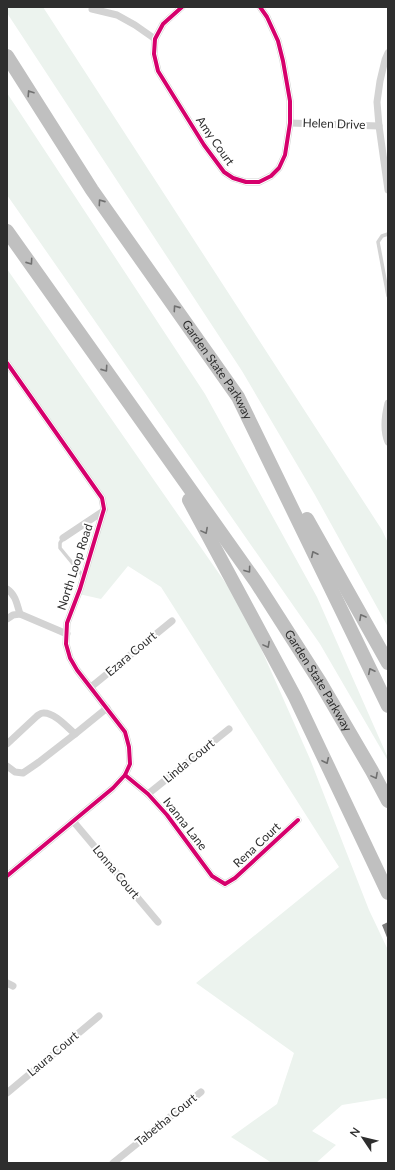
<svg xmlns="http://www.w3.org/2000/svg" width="395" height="1170" viewBox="0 0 395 1170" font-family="Lato,sans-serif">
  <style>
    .green { fill: #ecf3ee }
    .building { fill: #7e7e7e }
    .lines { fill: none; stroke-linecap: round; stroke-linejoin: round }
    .lane { stroke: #d3d3d3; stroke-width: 3.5 }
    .street { stroke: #d3d3d3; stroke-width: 7 }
    .highway { stroke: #c0c0c0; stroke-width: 14 }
    .cycleway-casing { stroke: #fff; stroke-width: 6 }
    .cycleway { stroke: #d6006c; stroke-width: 4 }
    .oneway { stroke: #707070 }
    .labels { text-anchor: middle; stroke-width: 4; stroke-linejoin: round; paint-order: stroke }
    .street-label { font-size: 12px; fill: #2e2e2e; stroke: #fff }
  </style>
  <rect width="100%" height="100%" fill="#fff"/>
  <g class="green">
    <path d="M 7,7 L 43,7 L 382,530 L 388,543 L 388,627 L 315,495 L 242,371 L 7,13 Z"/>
    <path d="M 7,93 L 205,394 L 317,597 L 388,758 L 388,761 L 320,644 L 7,195 Z"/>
    <path d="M 7,269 L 243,608 L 310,759 L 369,910 L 388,950 L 388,1100 L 385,1098 L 342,1105 L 312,1131 L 336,1145 L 316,1163 L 272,1163 L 231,1137 L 277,1104 L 294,1053 L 196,983 L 339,867 L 161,587 L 128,566 L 101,599 L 79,594 L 104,503 L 7,362 Z"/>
  </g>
  <path class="building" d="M 388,922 L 388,940 L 382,925 Z"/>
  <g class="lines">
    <g class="lane">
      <path d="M 388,234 L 382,236 L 378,242 L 388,296"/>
      <path d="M 63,538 L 60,543 L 60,548 L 83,576"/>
    </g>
    <g class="street">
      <path d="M 182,7 L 163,24 L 155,39 L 154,54 L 158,71 L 204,145 L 224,172 L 233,178 L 246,182 L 259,182 L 271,176 L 279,168 L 285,155 L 290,123 L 290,101 L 283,61 L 278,41 L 267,17 L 260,7"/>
      <path d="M 92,9 L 117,15 L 135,25 L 155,39"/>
      <path d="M 388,53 L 385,60 L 380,81 L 377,102 L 379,126 L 388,190"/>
      <path d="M 290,123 L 379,126"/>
      <path d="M 7,363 L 102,498 L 104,509 L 80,589 L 67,623 L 66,644 L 70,658 L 77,670 L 125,732 L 129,747 L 130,764 L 125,775 L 113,788 L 7,876"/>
      <path d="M 388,403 C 385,415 383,430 388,442"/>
      <path d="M 63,538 L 102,512 L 104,510"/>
      <path d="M 7,589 C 16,595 17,605 20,614 L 13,615 L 7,619"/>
      <path d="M 20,614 L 67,634"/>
      <path d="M 91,687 L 172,621"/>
      <path d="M 75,734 L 107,708"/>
      <path d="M 7,744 L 37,716 C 39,715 40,713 43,713 C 54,712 67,727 75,734 L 39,762 L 23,773 L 15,772 L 7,766"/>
      <path d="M 125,775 L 148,794 L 167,815 L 212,876 L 225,884 L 235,878 L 298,820"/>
      <path d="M 148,794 L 229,729"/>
      <path d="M 73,821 L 158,922"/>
      <path d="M 7,983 L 13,986"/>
      <path d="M 7,1093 L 99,1016"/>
      <path d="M 113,1163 L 201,1092"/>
    </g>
    <g class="highway">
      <path id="s1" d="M 7,56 L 92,190 L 238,397 L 388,706"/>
      <path id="s2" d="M 7,231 L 256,582 L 320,682 L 372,771 L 388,801"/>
      <path d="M 189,500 L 295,697 L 388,893"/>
      <path d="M 307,519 L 388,663"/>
    </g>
    <defs>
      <g id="cycleway">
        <path d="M 182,7 L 163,24 L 155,39 L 154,54 L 158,71 L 204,145 L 224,172 L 233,178 L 246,182 L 259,182 L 271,176 L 279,168 L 285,155 L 290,123 L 290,101 L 283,61 L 278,41 L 267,17 L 260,7"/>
        <path d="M 7,363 L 102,498 L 104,509 L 80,589 L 67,623 L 66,644 L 70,658 L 77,670 L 125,732 L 129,747 L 130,764 L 125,775 L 113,788 L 7,876"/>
        <path d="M 125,775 L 148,794 L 167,815 L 212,876 L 225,884 L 235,878 L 298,820"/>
      </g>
    </defs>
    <use href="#cycleway" class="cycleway-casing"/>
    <use href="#cycleway" class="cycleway"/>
  </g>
  <defs><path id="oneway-chevron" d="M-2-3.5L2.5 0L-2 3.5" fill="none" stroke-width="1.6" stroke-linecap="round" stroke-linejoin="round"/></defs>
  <g class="oneway">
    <use href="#oneway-chevron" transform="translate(30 93) rotate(-123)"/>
    <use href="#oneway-chevron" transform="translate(101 202) rotate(-125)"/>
    <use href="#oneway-chevron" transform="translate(30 262) rotate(55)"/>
    <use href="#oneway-chevron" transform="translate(176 308) rotate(-125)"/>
    <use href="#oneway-chevron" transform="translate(105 369) rotate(55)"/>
    <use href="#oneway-chevron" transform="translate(205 531) rotate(62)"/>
    <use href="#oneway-chevron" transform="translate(314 554) rotate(-116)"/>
    <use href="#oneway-chevron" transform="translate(248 570) rotate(54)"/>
    <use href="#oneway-chevron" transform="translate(362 617) rotate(-119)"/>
    <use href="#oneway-chevron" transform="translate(267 645) rotate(62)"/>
    <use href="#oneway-chevron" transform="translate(371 671) rotate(-116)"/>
    <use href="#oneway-chevron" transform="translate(326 761) rotate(65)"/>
    <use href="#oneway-chevron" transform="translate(375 776) rotate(62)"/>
  </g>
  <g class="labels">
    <g class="street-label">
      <text transform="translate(334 124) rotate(2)" y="4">Helen Drive</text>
      <text transform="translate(215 141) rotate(55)" y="4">Amy Court</text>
      <text dy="4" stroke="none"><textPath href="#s1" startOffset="378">Garden State Parkway</textPath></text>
      <text transform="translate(75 567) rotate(-72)" y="4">North Loop Road</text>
      <text transform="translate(131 654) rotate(-40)" y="4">Ezara Court</text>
      <text dy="4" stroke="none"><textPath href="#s2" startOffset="547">Garden State Parkway</textPath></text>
      <text transform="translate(189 761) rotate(-39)" y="4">Linda Court</text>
      <text transform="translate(185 824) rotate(52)" y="4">Ivanna Lane</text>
      <text transform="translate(257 845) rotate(-43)" y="4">Rena Court</text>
      <text transform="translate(116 872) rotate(50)" y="4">Lonna Court</text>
      <text transform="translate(53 1054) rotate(-40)" y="4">Laura Court</text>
      <text transform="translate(166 1120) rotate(-39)" y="4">Tabetha Court</text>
    </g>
  </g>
  <rect width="395" height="1170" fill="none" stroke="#2e2e2e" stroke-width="16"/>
  <g transform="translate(363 1138) rotate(305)" stroke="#ffffff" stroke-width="3" paint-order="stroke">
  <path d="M0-3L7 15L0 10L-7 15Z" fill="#2e2e2e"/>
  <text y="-6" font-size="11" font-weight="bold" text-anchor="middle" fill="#2e2e2e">N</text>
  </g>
</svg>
